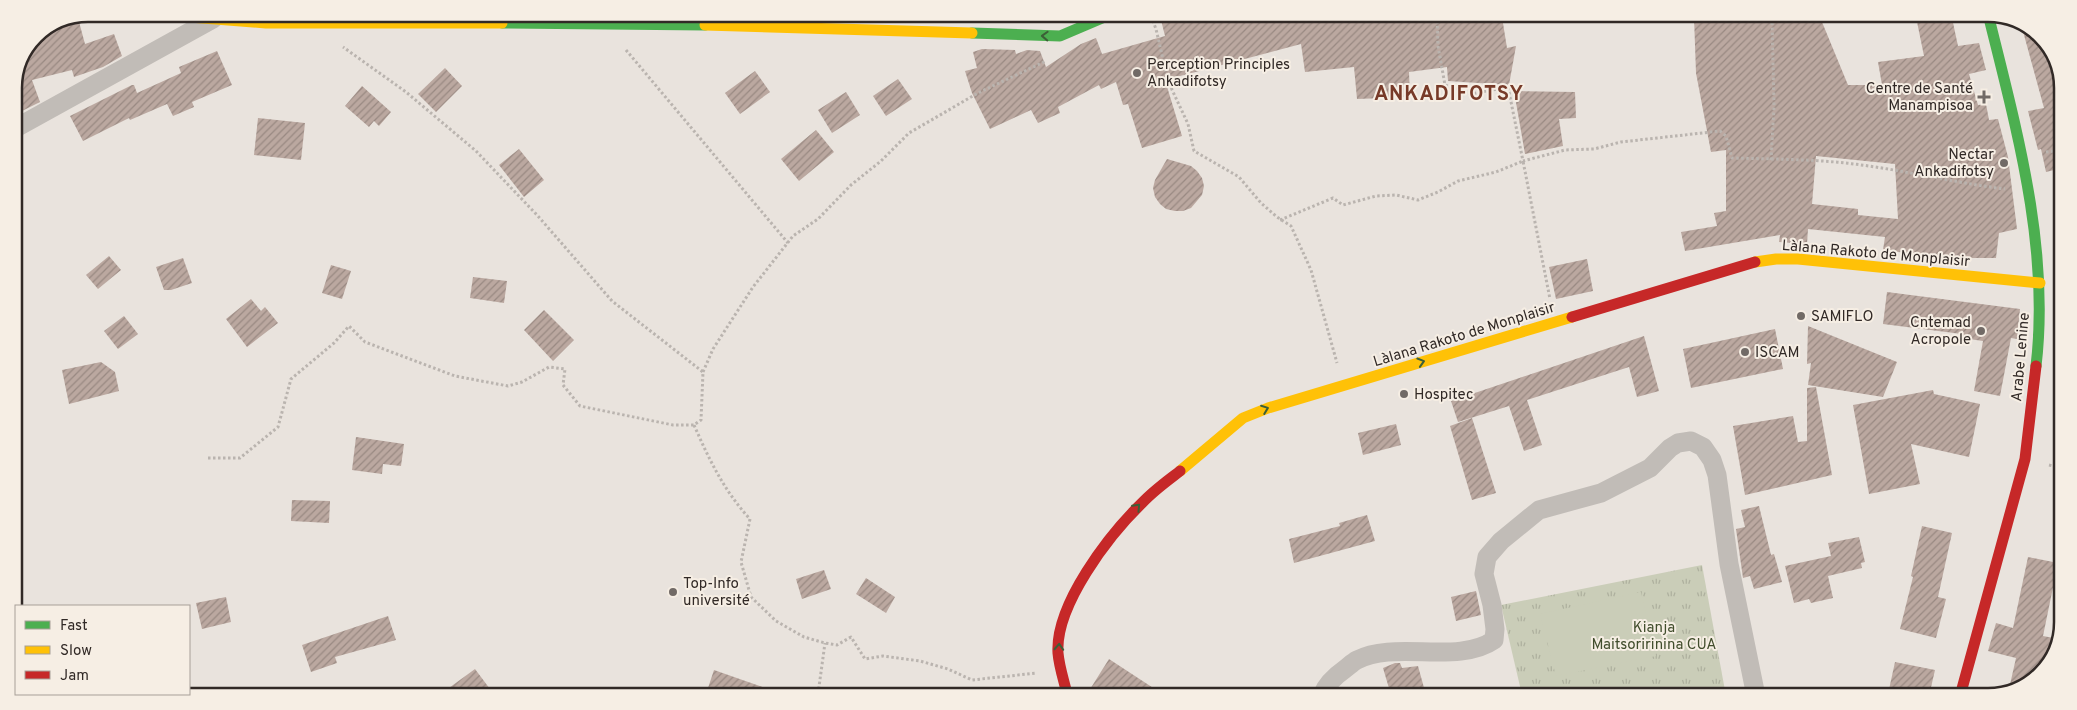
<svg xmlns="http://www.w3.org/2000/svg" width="2077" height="710" viewBox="0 0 2077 710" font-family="Overpass,sans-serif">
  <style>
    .grass { fill: url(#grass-tufts) }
    .pitch { fill: #cacdb8 }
    .building { fill: url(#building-hatch); fill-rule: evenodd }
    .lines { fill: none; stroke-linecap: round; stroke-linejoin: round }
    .path { stroke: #bab4af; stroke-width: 3; stroke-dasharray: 2.5 2.5; stroke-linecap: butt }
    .street { stroke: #c1bcb7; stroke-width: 19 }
    .fast { stroke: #4caf50; stroke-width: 11 }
    .slow { stroke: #ffc107; stroke-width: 11 }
    .jam { stroke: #c62828; stroke-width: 11 }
    .oneway { stroke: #3c5f37 }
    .poi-dot { fill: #716a66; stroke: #f6eee4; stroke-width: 2 }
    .labels { text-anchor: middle; stroke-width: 4; stroke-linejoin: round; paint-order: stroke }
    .poi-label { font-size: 15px; fill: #312926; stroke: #f6eee4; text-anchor: start }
    .street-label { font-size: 15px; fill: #312926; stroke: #f6eee4 }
    .park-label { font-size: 15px; fill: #414d2c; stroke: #f6eee4 }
    .district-label { font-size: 20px; font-weight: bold; letter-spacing: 1px; fill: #773a28; stroke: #f6eee4 }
    .rim { fill: none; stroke: #312926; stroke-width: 2.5 }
  </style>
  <defs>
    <pattern id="grass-tufts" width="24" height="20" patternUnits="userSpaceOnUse" patternTransform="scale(1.25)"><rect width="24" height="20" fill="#cacdb8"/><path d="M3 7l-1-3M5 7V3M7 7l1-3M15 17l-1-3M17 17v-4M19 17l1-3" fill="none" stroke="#aeb09e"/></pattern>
    <pattern id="building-hatch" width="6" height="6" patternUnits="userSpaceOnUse" patternTransform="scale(1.25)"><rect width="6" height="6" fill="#bba8a0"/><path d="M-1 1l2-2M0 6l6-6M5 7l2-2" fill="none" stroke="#998982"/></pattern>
  </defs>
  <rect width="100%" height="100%" fill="#e9e3dd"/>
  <path class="grass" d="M 1702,565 L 1726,696 L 1522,695 L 1501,605 Z"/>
  <path class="pitch" d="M 1641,592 L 1656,656 L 1556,676 L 1540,614 Z"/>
  <g class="building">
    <path d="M 975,16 L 1004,16 L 1005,18 L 976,17 Z"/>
    <path d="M 1160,16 L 1502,17 L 1507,48 L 1516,46 L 1509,85 L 1448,81 L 1447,67 L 1409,72 L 1410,97 L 1357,99 L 1354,67 L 1305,72 L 1301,44 L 1165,80 L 1182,136 L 1142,148 L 1128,104 L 1123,105 L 1116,82 L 1101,89 L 1099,85 L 1058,107 L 1060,113 L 1038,123 L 1031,110 L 990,129 L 972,93 L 965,71 L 977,68 L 973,52 L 982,49 L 1015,50 L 1016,54 L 1027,50 L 1040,51 L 1046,67 L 1081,44 L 1096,38 L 1102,54 L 1165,36 Z"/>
    <path d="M 1694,17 L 1738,17 L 1738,20 L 1822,22 L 1848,85 L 1882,85 L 1878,62 L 1924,56 L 1916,17 L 1952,18 L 1958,46 L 1979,43 L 1986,70 L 1969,74 L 1978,105 L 1986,104 L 1989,120 L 1998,119 L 2008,157 L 2017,229 L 1999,233 L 1996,258 L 1945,258 L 1883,250 L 1885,237 L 1808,229 L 1807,244 L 1779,242 L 1780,235 L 1685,251 L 1681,232 L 1717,226 L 1714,213 L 1726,211 L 1726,150 L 1711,152 L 1696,73 ZM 1816,156 L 1895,164 L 1898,219 L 1858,215 L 1858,209 L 1812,204 Z"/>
    <path d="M 78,18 L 85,44 L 114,34 L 122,56 L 103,67 L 74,77 L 72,70 L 32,80 L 40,102 L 18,113 L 14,103 L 14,84 L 36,36 Z"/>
    <path d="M 2021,24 L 2048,43 L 2063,84 L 2062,168 L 2046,172 L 2041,149 L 2038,150 L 2028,111 L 2044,108 Z"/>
    <path d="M 217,51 L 232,85 L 192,102 L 194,107 L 173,116 L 167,104 L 130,120 L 129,118 L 83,141 L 70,116 L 132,85 L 134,85 L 137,93 L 181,73 L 179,67 Z"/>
    <path d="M 445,68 L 462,86 L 436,112 L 418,94 Z"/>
    <path d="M 755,71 L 770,92 L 740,114 L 725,93 Z"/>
    <path d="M 898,79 L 912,99 L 886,116 L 873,96 Z"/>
    <path d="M 362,86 L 391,112 L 379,126 L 374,121 L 369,127 L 345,106 Z"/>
    <path d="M 1514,91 L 1575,92 L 1576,118 L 1559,119 L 1563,146 L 1525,154 Z"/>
    <path d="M 846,92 L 860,115 L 832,133 L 818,110 Z"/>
    <path d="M 258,118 L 305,123 L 301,160 L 254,155 Z"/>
    <path d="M 816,130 L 834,152 L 799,181 L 781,159 Z"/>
    <path d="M 519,149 L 544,180 L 524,197 L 499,165 Z"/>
    <path d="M 1167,159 L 1191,166 L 1197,171 L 1202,178 L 1204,186 L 1202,195 L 1191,208 L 1183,211 L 1175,211 L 1166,209 L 1160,204 L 1155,197 L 1153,188 L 1155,180 Z"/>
    <path d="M 109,256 L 121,270 L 98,289 L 86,275 Z"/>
    <path d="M 183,258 L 192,283 L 171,290 L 164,290 L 156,267 Z"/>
    <path d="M 1587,259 L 1593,291 L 1556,299 L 1549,267 Z"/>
    <path d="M 331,265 L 351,271 L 342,299 L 322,293 Z"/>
    <path d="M 473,277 L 507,281 L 504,303 L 470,298 Z"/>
    <path d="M 1887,292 L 2020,309 L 2017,339 L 2011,338 L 2000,396 L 1974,391 L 1983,341 L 1962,338 L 1962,334 L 1883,324 Z"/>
    <path d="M 251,299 L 261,311 L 265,307 L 278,323 L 247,347 L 226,319 Z"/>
    <path d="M 544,310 L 574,340 L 553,361 L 524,330 Z"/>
    <path d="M 124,316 L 138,334 L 118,349 L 104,331 Z"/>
    <path d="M 1808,326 L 1897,362 L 1883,397 L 1808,385 L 1811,363 L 1807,364 Z"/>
    <path d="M 1775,329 L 1783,369 L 1691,388 L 1683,349 Z"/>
    <path d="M 1644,336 L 1659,391 L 1637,397 L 1629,367 L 1527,400 L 1542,445 L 1524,451 L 1509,406 L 1458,422 L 1451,401 Z"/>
    <path d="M 101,362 L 115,372 L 119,391 L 69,404 L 62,370 Z"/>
    <path d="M 1816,387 L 1832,475 L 1745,495 L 1733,426 L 1793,416 L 1798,442 L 1807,441 L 1807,388 Z"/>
    <path d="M 1933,390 L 1934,394 L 1980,404 L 1969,457 L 1911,444 L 1920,484 L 1869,494 L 1853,405 Z"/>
    <path d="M 1472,418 L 1496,493 L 1472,500 L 1450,426 Z"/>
    <path d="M 1396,424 L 1401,445 L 1363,455 L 1358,433 Z"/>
    <path d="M 356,437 L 404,444 L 401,466 L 383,464 L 382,474 L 352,470 Z"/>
    <path d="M 292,500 L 330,501 L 329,523 L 291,521 Z"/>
    <path d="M 1759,506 L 1771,555 L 1774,554 L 1782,582 L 1754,589 L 1750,576 L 1743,578 L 1736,529 L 1745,527 L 1741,510 Z"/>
    <path d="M 1367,515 L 1375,541 L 1294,563 L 1289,539 L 1340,526 L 1339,523 Z"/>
    <path d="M 1922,526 L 1952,533 L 1938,597 L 1946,599 L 1936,638 L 1900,629 L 1913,577 L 1911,576 Z"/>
    <path d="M 1859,537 L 1865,562 L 1861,563 L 1862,568 L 1828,576 L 1833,598 L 1811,603 L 1809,599 L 1794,603 L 1785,566 L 1831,556 L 1828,543 Z"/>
    <path d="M 2028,557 L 2058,563 L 2043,636 L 2059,639 L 2059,645 L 2034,681 L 2009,689 L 2016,658 L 1988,651 L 1996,623 L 2013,628 Z"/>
    <path d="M 824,570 L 831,589 L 802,599 L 796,579 Z"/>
    <path d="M 866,578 L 895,597 L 886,613 L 856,594 Z"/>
    <path d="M 1476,591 L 1481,615 L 1456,621 L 1451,597 Z"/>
    <path d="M 226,597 L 231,622 L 202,629 L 196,603 Z"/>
    <path d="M 388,616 L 396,640 L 335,657 L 337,663 L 311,672 L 302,645 Z"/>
    <path d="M 1109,659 L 1164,695 L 1087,694 Z"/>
    <path d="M 1895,662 L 1935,670 L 1929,696 L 1900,696 L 1888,694 Z"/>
    <path d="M 1395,663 L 1400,663 L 1402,668 L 1418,666 L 1426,695 L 1391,695 L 1383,668 Z"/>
    <path d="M 475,669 L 493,693 L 442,693 Z"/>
    <path d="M 714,670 L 774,691 L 773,694 L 706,694 Z"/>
  </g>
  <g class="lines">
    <g class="path">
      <path d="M 1151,16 L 1156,29 L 1168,81 L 1188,124 L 1194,151 L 1239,177 L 1261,203 L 1277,217 L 1291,226 L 1311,270 L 1337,363"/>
      <path d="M 1437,16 L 1438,46 L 1445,85 L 1471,94 L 1508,87 L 1523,161 L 1565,150 L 1594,149 L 1621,142 L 1720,131 L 1726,136 L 1732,158 C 1767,159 1801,159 1835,162 C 1892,167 1948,182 2005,189"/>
      <path d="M 626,50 L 788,243"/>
      <path d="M 2046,152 L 2063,150"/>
      <path d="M 1771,160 L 1774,107 L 1772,17"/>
      <path d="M 1280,220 L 1333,198 L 1343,205 L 1376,196 L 1396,195 L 1418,200 L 1438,192 L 1458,181 L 1496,172 L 1523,161 L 1550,299"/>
      <path d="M 703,372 L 713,349 L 753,287 L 793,236 L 818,219 L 851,185 L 881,161 L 909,133 L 978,93 L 1046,61"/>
      <path d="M 694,425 C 709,459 724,491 750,519 L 741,562 L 751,597 L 776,621 L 804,637 L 825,643 L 837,645 L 851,637 L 865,659 L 883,656 L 920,661 L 948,669 L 972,680 L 1037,673"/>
      <path d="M 208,458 L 240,458 L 278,427 L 291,379 L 334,343 L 349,326 L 365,342 L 455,376 L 508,386 L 522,382 L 549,367 L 565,369 L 563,385 L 580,406 L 673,425 L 694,425 L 701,420 L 703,372 L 612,301 L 537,215 L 476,151 L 406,92 L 343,47"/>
      <path d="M 2049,465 L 2061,468"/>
      <path d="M 818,694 L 825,643"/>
    </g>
    <g class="street">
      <path d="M 14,129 L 213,19"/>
      <path d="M 1322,695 C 1326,685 1335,676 1345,669 C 1349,666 1353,662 1357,660 C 1395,640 1458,665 1494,640 L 1495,629 L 1492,605 L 1484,574 L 1487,557 L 1501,541 L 1539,510 L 1601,493 L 1650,468 L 1670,448 L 1678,443 L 1691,441 L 1703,447 L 1712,460 L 1717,475 L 1729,564 L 1756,696"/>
    </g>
    <g class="fast">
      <path d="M 1989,18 C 2017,131 2050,249 2036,366"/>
      <path d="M 502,23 L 705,25"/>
      <path d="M 972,33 L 1060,36 L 1107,16"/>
    </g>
    <g class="slow">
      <path d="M 152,14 L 266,23 L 502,23"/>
      <path d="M 705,25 L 972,33"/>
      <path d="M 1755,262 L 1776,259 L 1798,259 L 2040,283"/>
      <path d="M 1180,471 L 1243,418 L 1268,408 L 1572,317"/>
    </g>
    <g class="jam">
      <path d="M 1572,317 L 1755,262"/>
      <path d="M 1067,694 C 1064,681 1059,666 1058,653 C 1055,605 1109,535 1142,503 C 1153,491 1167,481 1180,471"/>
      <path d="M 1960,696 L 2025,459 L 2036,366"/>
    </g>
  </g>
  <defs><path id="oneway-chevron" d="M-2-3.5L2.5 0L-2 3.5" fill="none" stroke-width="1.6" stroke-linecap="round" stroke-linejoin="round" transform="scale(1.25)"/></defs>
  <g class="oneway">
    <use href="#oneway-chevron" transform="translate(1045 36) rotate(-178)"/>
    <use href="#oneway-chevron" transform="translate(1421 362) rotate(-17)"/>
    <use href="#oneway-chevron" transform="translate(1265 409) rotate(-21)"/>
    <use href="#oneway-chevron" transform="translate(1137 507) rotate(-47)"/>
    <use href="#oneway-chevron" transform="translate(1059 647) rotate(-87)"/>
  </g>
  <g class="poi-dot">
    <circle cx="1137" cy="73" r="5"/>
    <path d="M1981.5 89.5h5v5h5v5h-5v5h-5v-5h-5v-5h5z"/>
    <circle cx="2004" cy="163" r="5"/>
    <circle cx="1801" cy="316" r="5"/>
    <circle cx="1981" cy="331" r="5"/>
    <circle cx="1745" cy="352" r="5"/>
    <circle cx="1404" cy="394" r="5"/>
    <circle cx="673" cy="592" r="5"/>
  </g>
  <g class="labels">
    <g class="poi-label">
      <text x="1147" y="69">Perception Principles<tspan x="1147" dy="17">Ankadifotsy</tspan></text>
      <text x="1973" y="93" text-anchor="end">Centre de Santé<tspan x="1973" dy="17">Manampisoa</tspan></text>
      <text x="1994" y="159" text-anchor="end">Nectar<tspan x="1994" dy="17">Ankadifotsy</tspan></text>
      <text x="1811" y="321">SAMIFLO</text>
      <text x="1971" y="327" text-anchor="end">Cntemad<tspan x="1971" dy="17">Acropole</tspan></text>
      <text x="1755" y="357">ISCAM</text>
      <text x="1414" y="399">Hospitec</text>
      <text x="683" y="588">Top-Info<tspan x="683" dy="17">université</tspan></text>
    </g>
    <g class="street-label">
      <text transform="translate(1876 253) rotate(5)" y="5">Làlana Rakoto de Monplaisir</text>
      <text transform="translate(1464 334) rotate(-17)" y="5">Làlana Rakoto de Monplaisir</text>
      <text transform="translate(2020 357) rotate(-85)" y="5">Arabe Lenine</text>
    </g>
    <g class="park-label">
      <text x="1654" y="632">Kianja<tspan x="1654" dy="17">Maitsoririnina CUA</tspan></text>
    </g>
    <g class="district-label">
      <text x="1449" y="100">ANKADIFOTSY</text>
    </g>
  </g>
  <path d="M0 0H2077V710H0ZM88 22H1988A66 66 0 0 1 2054 88V622A66 66 0 0 1 1988 688H88A66 66 0 0 1 22 622V88A66 66 0 0 1 88 22Z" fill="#f6eee4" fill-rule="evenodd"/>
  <path class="rim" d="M88 22H1988A66 66 0 0 1 2054 88V622A66 66 0 0 1 1988 688H88A66 66 0 0 1 22 622V88A66 66 0 0 1 88 22Z"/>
  <rect x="15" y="605" width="175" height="90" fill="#f6eee4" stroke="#a79f98"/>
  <rect x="25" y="621" width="25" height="8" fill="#4caf50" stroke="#a79f98"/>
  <text x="60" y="630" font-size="15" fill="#312926">Fast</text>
  <rect x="25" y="646" width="25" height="8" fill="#ffc107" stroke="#a79f98"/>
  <text x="60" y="655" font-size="15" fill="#312926">Slow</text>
  <rect x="25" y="671" width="25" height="8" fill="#c62828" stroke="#a79f98"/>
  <text x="60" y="680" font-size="15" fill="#312926">Jam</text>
</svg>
